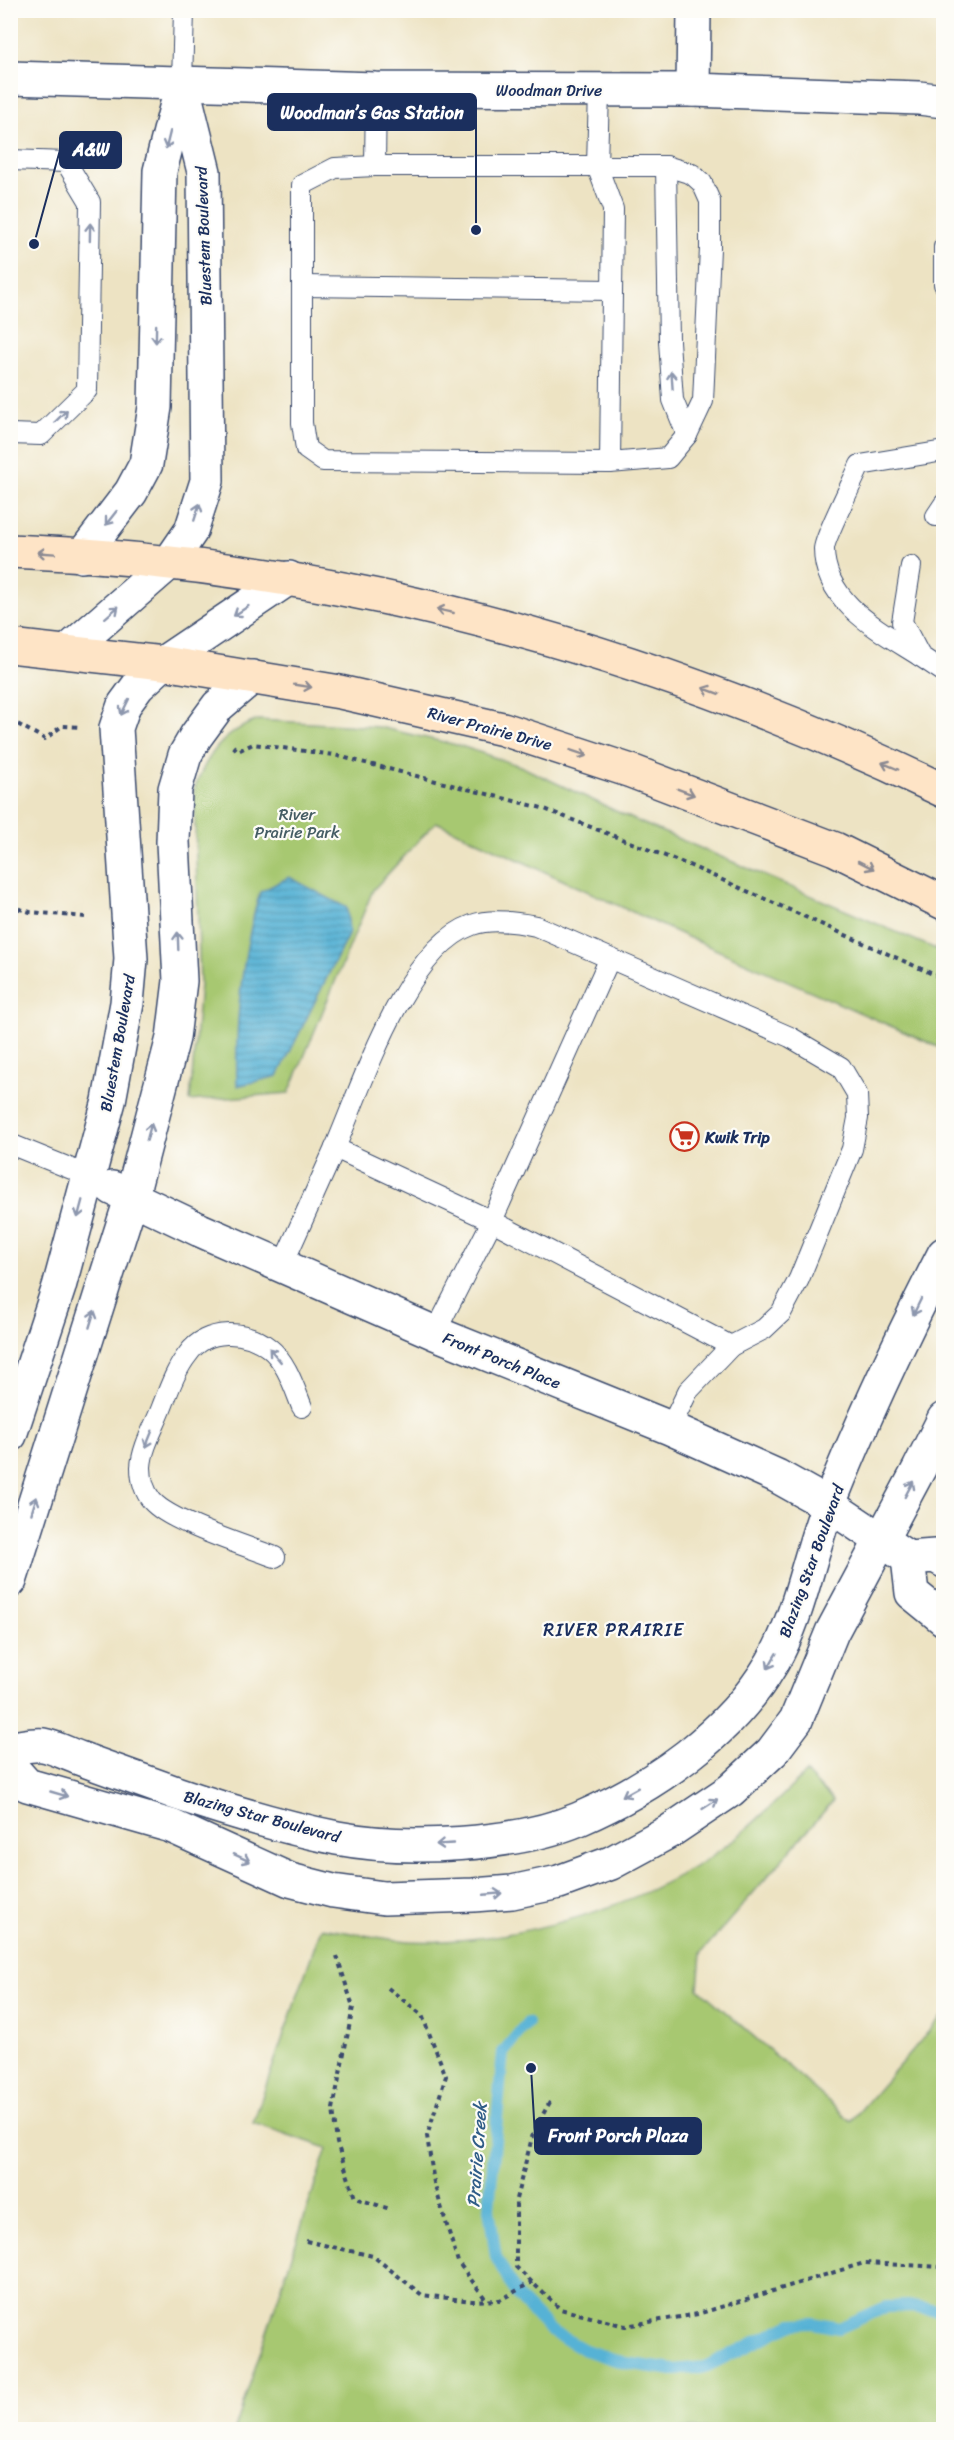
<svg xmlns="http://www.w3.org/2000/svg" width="954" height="2440" viewBox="0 0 954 2440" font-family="Sriracha,sans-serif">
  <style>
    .green { fill: #a7c871; stroke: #617c68; stroke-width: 1.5 }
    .water { fill: url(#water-rules); stroke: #39709a; stroke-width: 1.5 }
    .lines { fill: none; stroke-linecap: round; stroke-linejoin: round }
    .stream { stroke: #57b2d5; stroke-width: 12 }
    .service-casing { stroke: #3a4a6d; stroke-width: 22 }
    .minor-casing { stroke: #3a4a6d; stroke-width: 36 }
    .secondary-casing { stroke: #3a4a6d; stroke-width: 36 }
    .path { stroke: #3a4a6d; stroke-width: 4; stroke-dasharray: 4.5 4.5; stroke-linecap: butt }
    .service { stroke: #fff; stroke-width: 20 }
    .minor { stroke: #fff; stroke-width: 33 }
    .secondary { stroke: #fee4c6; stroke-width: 33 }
    .oneway { stroke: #8d97ae }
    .oneway2 { stroke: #8c8a92 }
    .labels { text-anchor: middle; stroke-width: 4.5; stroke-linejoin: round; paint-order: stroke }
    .street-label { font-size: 16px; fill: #1b2f5e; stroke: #fdfcf7 }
    .park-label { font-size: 16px; fill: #455d64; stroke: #fdfcf7 }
    .poi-label { font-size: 16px; font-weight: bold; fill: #1b2f5e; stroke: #fdfcf7; text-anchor: start }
    .neighbourhood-label { font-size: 18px; letter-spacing: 1.5px; fill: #1b2f5e; stroke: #fdfcf7 }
    .water-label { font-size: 18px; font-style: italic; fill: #305d88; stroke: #fdfcf7 }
    .leader { fill: none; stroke: #1b2f5e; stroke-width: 2 }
    .callout-dot { fill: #1b2f5e; stroke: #fdfcf7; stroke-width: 2 }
    .callout { fill: #1b2f5e; stroke: #1b2f5e; stroke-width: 2 }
    .callout-label { font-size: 18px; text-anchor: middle; font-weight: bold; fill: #fff }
  </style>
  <defs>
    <pattern id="water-rules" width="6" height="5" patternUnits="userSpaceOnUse" patternTransform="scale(1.5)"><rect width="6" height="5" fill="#57b2d5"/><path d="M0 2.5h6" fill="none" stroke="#4791b0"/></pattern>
  </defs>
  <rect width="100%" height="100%" fill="#fdfcf7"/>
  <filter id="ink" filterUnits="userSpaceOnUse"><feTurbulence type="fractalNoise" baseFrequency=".0167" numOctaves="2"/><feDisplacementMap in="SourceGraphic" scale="12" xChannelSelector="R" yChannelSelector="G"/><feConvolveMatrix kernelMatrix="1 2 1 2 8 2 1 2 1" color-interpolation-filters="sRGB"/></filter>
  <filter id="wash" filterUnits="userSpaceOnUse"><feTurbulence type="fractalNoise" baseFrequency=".008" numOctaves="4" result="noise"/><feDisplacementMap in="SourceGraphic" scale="24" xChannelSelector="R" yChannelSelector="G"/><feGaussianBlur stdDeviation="1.35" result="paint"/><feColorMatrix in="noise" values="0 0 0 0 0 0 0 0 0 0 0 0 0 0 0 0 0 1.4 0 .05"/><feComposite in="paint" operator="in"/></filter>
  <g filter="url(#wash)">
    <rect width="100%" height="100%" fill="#ede3c3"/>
    <g class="green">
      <path d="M 258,720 L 379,727 L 461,746 L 520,766 L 637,821 L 943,952 L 943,1049 L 685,936 L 436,822 L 373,890 L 289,1093 L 190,1101 L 200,985 L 194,790 C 206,756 223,732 258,720 Z"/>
      <path d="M 806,1773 L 833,1801 L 701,1953 L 698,1988 L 851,2121 L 943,2015 L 943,2429 L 235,2429 L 327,2148 L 253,2123 L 321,1928 C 361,1934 402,1944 443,1941 C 531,1937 637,1906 710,1857 C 745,1834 775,1802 806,1773 Z"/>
    </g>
    <path class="water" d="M 289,877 L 347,908 L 349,933 L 278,1076 L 237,1086 C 235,1019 241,957 260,892 Z"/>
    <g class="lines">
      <path class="stream" d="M 527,2023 L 503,2052 L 489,2208 L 496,2257 L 518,2297 L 551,2331 L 585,2350 L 625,2363 L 673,2370 L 705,2367 L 792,2324 L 813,2323 L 839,2328 L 886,2307 L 912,2306 L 944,2311"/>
    </g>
  </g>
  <g filter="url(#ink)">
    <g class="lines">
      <defs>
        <g id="service">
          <path d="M 182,83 L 184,10"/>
          <path d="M 599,90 L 597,166 L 613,209 L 610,463"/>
          <path d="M 10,160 L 66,162 L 90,202 L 87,390 L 41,435 L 10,434"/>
          <path d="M 375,166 L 666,166 L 692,174 L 702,183 L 710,201 L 710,248 L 703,401 L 687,435 L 668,458 L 610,463 L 323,461 L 306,449 L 302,423 L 302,185 L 335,168 Z"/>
          <path d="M 375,166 L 376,89"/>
          <path d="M 666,166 L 669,341 L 673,400 L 687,435"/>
          <path d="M 944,247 L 944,284"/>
          <path d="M 302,286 L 612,290"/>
          <path d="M 936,516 L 944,504"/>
          <path d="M 911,566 L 902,622 L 920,656 L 944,672"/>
          <path d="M 920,656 C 881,631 824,603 824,549 C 824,539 854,479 860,465 L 944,451"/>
          <path d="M 10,1144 L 89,1176"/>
          <path d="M 335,1148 C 362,1086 405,949 472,925 C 492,918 517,922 536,926 L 790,1037 L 841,1067 L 857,1094 L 858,1118 L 852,1149 L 799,1279 L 781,1313 L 764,1329 L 731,1346"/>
          <path d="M 282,1266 L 335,1148 L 492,1221 L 731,1346 L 688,1391 L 670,1428"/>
          <path d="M 435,1333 L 492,1221 L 609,960"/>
          <path d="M 275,1557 C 246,1546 170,1522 152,1501 C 144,1491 141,1479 141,1467 C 142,1447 155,1426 162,1407 C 169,1389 176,1369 188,1354 C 206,1328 245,1329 269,1348 C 286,1361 294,1387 302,1407"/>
        </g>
        <g id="minor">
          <path d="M 10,78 L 376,89 L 693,90 L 919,98 L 944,101"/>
          <path d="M 693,90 L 694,10"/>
          <path d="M 82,556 L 131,492 L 146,464 L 155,407 L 160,171 L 181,88"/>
          <path d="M 68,651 L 169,563 L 191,531 L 207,481 L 204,172 L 182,83"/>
          <path d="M 112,1188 L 200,1230 L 435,1333 L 670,1428 L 777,1476 L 829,1505 L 908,1558 L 935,1556 L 944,1561"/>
          <path d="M 10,1435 L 59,1287 L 109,1101 L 127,1003 L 131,959 L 116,728 L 124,705 L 138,686 L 163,663 L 289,578"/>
          <path d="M 908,1558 L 912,1593 L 944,1619"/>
          <path d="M 10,1581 L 131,1199 L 173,1038 L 180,981 L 173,842 L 175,789 L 185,755 L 196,736 L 218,706 L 252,677"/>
          <path d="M 10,1748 C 20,1747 33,1744 43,1745 C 54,1747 68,1754 79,1758 C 111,1770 144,1781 176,1793 C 229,1811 283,1827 337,1838 C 405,1851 515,1846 579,1819 C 653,1787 730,1734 772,1663 C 800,1615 808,1558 828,1506 C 862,1421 902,1336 944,1254"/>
          <path d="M 10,1766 L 27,1785 L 171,1826 L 290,1880 L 333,1891 L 384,1898 L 473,1895 L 512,1892 L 559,1882 L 611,1863 L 670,1831 L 731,1790 L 772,1752 L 796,1720 L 832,1632 L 919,1469 L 944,1419"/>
        </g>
        <g id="secondary">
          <path d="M 10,551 C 338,563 649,649 944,791"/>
          <path d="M 10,646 L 163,663 L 340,692 L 503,729 L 631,771 L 835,849 L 944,903"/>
        </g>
      </defs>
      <use href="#service" class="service-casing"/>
      <use href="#minor" class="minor-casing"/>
      <use href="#secondary" class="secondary-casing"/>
      <g class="path">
        <path d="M 10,720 L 45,739 L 62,726 L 81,727"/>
        <path d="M 233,746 L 238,751 L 253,744 L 334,755 L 542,808 L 691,866 L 944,979"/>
        <path d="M 10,906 L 30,912 L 85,917"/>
        <path d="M 337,1956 L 353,2007 L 333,2109 L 337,2143 L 355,2198 L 390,2209"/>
        <path d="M 388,1988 L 422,2015 L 446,2076 L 427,2136 L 434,2183 L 458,2262 L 487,2301"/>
        <path d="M 550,2102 L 534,2130 L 516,2199 L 516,2267 L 560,2309 L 625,2326 L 698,2314 L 864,2263 L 944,2267"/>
        <path d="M 306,2241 L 373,2256 L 422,2295 L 472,2301 L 500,2300 L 532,2282"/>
      </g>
      <use href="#service" class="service"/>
      <use href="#minor" class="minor"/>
      <use href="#secondary" class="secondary"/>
    </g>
    <defs><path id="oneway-shaft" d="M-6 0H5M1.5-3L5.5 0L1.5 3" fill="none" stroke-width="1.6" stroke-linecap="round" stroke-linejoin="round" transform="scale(1.5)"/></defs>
    <g class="oneway">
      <use href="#oneway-shaft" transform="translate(168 140) rotate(104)"/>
      <use href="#oneway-shaft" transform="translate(90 232) rotate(-89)"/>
      <use href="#oneway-shaft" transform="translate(156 334) rotate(91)"/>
      <use href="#oneway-shaft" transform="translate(672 380) rotate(-94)"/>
      <use href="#oneway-shaft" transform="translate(61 416) rotate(-45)"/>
      <use href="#oneway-shaft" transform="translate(197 512) rotate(-72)"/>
      <use href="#oneway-shaft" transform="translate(111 518) rotate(128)"/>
      <use href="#oneway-shaft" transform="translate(241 611) rotate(146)"/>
      <use href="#oneway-shaft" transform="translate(112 612) rotate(-41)"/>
      <use href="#oneway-shaft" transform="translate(125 707) rotate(116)"/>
      <use href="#oneway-shaft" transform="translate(178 941) rotate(-92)"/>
      <use href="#oneway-shaft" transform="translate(149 1132) rotate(-75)"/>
      <use href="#oneway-shaft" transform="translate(80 1209) rotate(105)"/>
      <use href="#oneway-shaft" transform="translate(917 1307) rotate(116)"/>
      <use href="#oneway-shaft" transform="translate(92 1319) rotate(-73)"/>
      <use href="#oneway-shaft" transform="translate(275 1355) rotate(-130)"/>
      <use href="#oneway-shaft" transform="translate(149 1439) rotate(112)"/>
      <use href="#oneway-shaft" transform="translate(909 1489) rotate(-62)"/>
      <use href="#oneway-shaft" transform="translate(34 1505) rotate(-73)"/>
      <use href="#oneway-shaft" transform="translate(772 1661) rotate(120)"/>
      <use href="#oneway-shaft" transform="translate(630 1792) rotate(151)"/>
      <use href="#oneway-shaft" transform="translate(59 1794) rotate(16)"/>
      <use href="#oneway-shaft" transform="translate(710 1804) rotate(-33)"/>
      <use href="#oneway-shaft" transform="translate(445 1844) rotate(177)"/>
      <use href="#oneway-shaft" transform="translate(242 1858) rotate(25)"/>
      <use href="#oneway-shaft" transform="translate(493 1894) rotate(-5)"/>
    </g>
    <g class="oneway2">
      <use href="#oneway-shaft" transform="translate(46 553) rotate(-176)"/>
      <use href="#oneway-shaft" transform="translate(445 611) rotate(-167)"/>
      <use href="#oneway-shaft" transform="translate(303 686) rotate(9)"/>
      <use href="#oneway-shaft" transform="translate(711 691) rotate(-159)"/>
      <use href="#oneway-shaft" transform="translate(579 753) rotate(19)"/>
      <use href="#oneway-shaft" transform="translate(890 766) rotate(-157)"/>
      <use href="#oneway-shaft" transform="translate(686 792) rotate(21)"/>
      <use href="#oneway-shaft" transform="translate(866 865) rotate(27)"/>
    </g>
  </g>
  <defs>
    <symbol id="supermarket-ring" viewBox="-11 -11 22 22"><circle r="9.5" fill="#fdfcf7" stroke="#c8321e" stroke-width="1.5"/><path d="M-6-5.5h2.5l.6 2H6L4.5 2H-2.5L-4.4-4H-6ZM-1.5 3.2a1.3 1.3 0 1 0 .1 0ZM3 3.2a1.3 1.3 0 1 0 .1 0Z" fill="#c8321e"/></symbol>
  </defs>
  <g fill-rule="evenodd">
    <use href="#supermarket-ring" x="668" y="1120" width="33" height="33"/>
  </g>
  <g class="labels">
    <g class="street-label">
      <text x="549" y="96">Woodman Drive</text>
      <text transform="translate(203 236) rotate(-92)" y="6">Bluestem Boulevard</text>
      <text transform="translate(490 728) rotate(15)" y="6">River Prairie Drive</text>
      <text transform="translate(117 1043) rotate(-80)" y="6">Bluestem Boulevard</text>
      <text transform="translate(502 1360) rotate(22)" y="6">Front Porch Place</text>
      <text transform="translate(811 1561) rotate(-70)" y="6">Blazing Star Boulevard</text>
      <text transform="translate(262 1816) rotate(15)" y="6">Blazing Star Boulevard</text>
    </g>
    <g class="park-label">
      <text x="297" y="820">River<tspan x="297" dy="18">Prairie Park</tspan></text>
    </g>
    <g class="poi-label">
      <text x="705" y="1143">Kwik Trip</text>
    </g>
    <g class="neighbourhood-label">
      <text x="614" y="1636">RIVER PRAIRIE</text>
    </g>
    <g class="water-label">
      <text transform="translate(477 2155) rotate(-86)" y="6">Prairie Creek</text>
    </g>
  </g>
  <path class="leader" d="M476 230L476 112M34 244L60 150M531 2068L535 2136"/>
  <g class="callout-dot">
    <circle cx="476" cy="230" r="6"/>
    <circle cx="34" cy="244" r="6"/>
    <circle cx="531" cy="2068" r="6"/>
  </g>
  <g class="callout">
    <rect x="268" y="94" width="208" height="36" rx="6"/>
    <rect x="60" y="132" width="61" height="36" rx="6"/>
    <rect x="535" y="2118" width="166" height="36" rx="6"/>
  </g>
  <g class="callout-label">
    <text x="372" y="119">Woodman’s Gas Station</text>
    <text x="91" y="156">A&amp;W</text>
    <text x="618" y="2142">Front Porch Plaza</text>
  </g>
  <rect width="954" height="2440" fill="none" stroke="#fdfcf7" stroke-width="36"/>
</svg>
